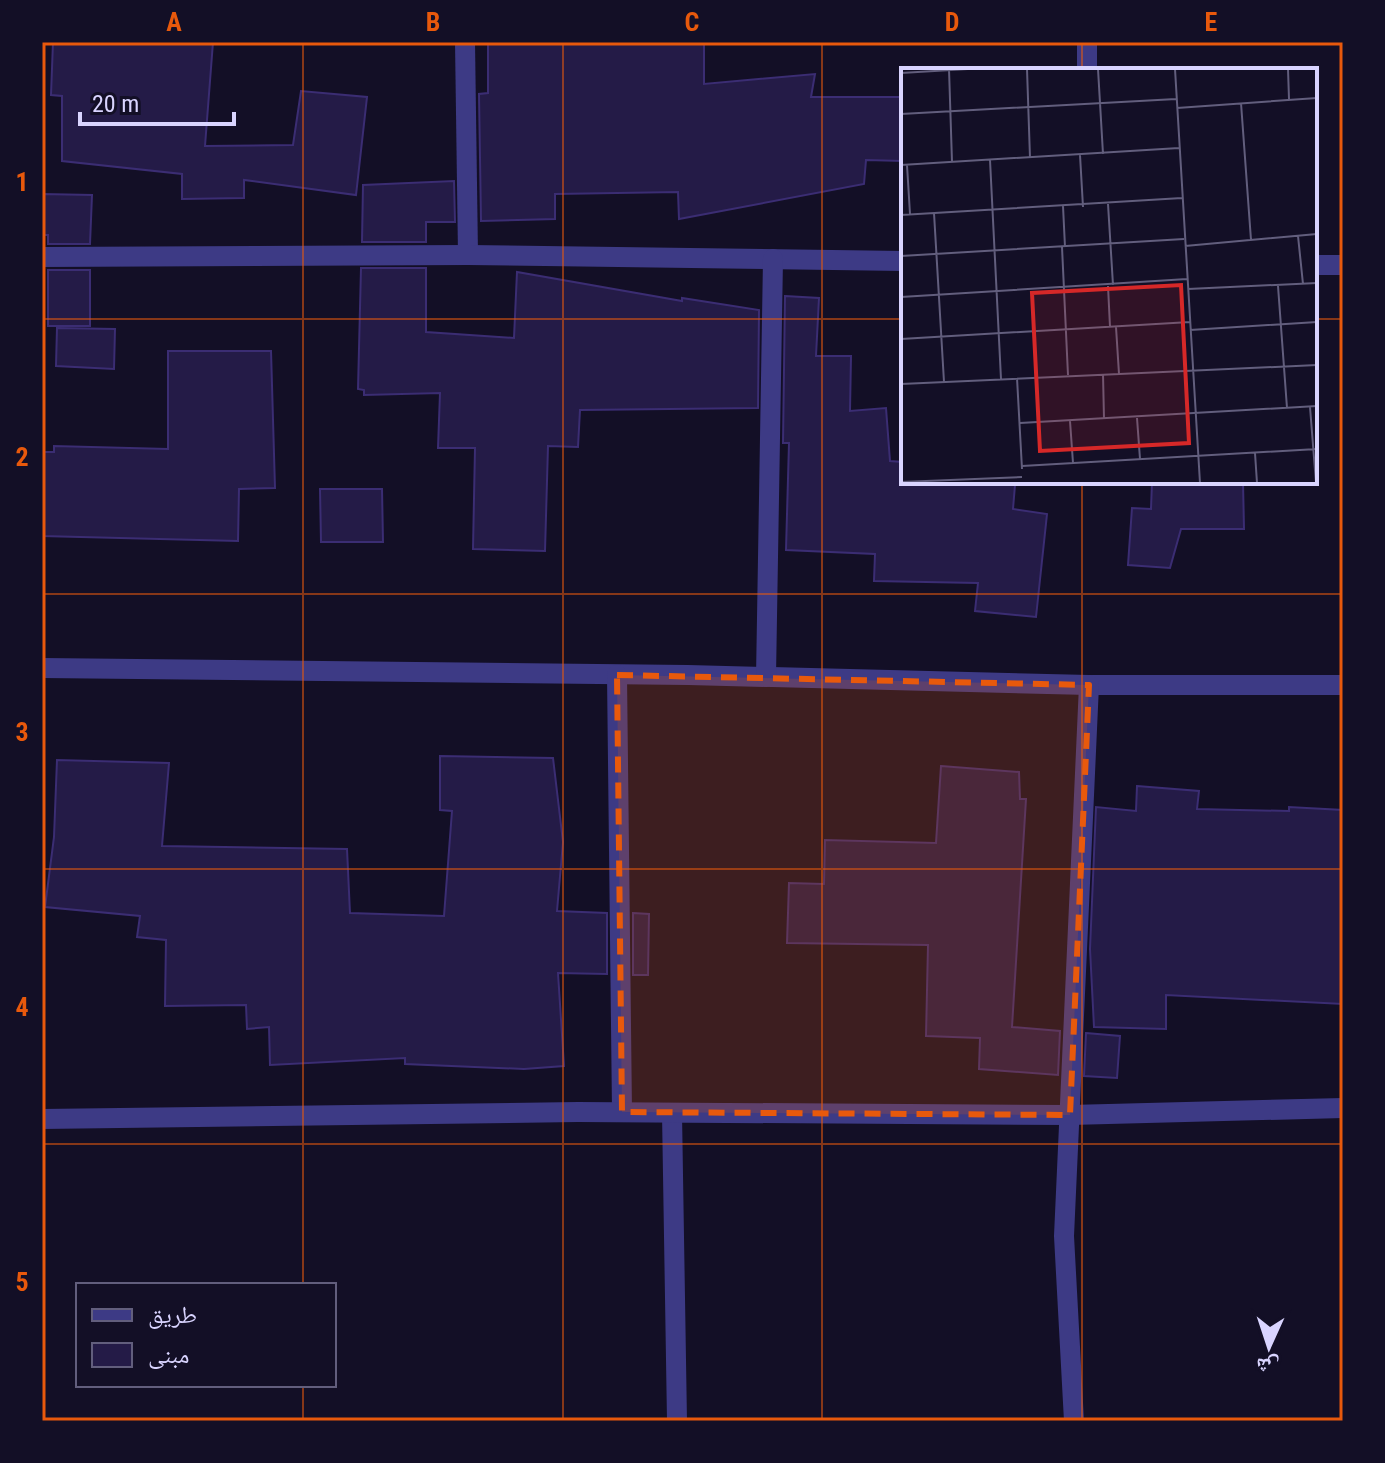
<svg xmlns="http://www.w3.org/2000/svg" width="1385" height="1463" viewBox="0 0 1385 1463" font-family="'Roboto Condensed','Noto Naskh Arabic',sans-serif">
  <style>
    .building { fill: #241b47; stroke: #3b2d73; stroke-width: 2 }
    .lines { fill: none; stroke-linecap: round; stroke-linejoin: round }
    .minor { stroke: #3d3a85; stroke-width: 20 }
    .marked { fill: #e8590c; fill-opacity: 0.2; stroke: #e8590c; stroke-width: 6; stroke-dasharray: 16 10; stroke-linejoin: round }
    .grid { fill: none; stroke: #e8590c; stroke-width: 2; stroke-opacity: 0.55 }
    .inset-road { fill: none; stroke: #625e7d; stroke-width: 2 }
    .view { fill: #d62828; fill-opacity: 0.15; stroke: #d62828; stroke-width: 4 }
    .inset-edge { fill: none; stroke: #d9d4ff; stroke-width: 4 }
    .neatline { fill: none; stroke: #e8590c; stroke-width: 3 }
    .grid-label { font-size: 26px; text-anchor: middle; font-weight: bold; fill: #e8590c }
  </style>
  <rect width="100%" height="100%" fill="#130f26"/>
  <g class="building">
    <path d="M 53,42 L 213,42 L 205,146 L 293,145 L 301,91 L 367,97 L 356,195 L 244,180 L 244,198 L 182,199 L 182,174 L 62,161 L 62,96 L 51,95 Z"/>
    <path d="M 488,42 L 704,42 L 704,84 L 815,74 L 811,97 L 903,97 L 903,161 L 866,160 L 864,184 L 679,219 L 678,192 L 555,194 L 555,219 L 481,221 L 479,94 L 488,93 Z"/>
    <path d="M 454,181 L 455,222 L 426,222 L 426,242 L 362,242 L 363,185 Z"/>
    <path d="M 42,194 L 92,195 L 90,244 L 48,244 L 48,235 L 42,235 Z"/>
    <path d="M 361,268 L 426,268 L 426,332 L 514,338 L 517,272 L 682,301 L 682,298 L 759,310 L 758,408 L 580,410 L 578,447 L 548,446 L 545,551 L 473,549 L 475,448 L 438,448 L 440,393 L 364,395 L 364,390 L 358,389 Z"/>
    <rect x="48" y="270" width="42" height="56"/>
    <path d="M 785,296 L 819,298 L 816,356 L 851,356 L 850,411 L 886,408 L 890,461 L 903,462 L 903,482 L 1015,485 L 1013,509 L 1047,514 L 1036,617 L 975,611 L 978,583 L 874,581 L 875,554 L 786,550 L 789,443 L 783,443 Z"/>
    <path d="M 57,328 L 115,329 L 114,369 L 56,366 Z"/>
    <path d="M 168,351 L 271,351 L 275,488 L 239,489 L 238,541 L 42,536 L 42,452 L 54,452 L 54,446 L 168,449 Z"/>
    <path d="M 1152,482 L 1243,482 L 1244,529 L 1181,529 L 1170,568 L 1128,565 L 1132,508 L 1151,509 Z"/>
    <path d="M 320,489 L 382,489 L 383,542 L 321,542 Z"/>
    <path d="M 440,756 L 553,758 L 563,842 L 557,911 L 607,913 L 607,974 L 558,973 L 564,1066 L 524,1069 L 405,1064 L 405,1058 L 270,1065 L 269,1027 L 247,1029 L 246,1005 L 165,1006 L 166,940 L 137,937 L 140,916 L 45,907 L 54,837 L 57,760 L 169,763 L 162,846 L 347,849 L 350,913 L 444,916 L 452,811 L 440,810 Z"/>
    <path d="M 941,766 L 1019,772 L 1020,799 L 1026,799 L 1012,1027 L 1060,1031 L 1058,1075 L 979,1069 L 980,1038 L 926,1036 L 928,945 L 787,943 L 789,883 L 824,884 L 825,840 L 936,843 Z"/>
    <path d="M 1137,786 L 1199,791 L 1197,809 L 1289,811 L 1289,807 L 1343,810 L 1343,1004 L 1166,995 L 1166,1029 L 1094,1027 L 1090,949 L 1096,807 L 1136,811 Z"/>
    <path d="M 633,913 L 649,914 L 648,975 L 633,975 Z"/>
    <path d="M 1086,1033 L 1120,1036 L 1117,1078 L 1084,1076 Z"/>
  </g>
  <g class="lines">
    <g class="minor">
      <path d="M 465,42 L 468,255"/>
      <path d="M 1087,70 L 1087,42"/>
      <path d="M 42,257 L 468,255 L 903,261"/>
      <path d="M 1315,265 L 1343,265"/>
      <path d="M 42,668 L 688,675 L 1089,685 L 1343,685"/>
      <path d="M 617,675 L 622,1112"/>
      <path d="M 766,677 L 773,259"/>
      <path d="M 672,1113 L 677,1421"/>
      <path d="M 42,1119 L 578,1112 L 1070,1115 L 1343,1108"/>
      <path d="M 1074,1421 L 1064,1236 L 1089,685"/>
    </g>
  </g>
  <path class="marked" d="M 617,675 L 1089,685 L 1070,1115 L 622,1112 Z"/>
  <path class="grid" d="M 303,42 L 303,1285M 563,42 L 563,1421M 822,42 L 822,1421M 1082,42 L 1082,70M 42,319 L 903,319M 1315,319 L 1343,319M 1082,482 L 1082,1421M 42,594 L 1343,594M 42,869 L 1343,869M 42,1144 L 1343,1144M 303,1385 L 303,1421"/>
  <g transform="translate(901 68)">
    <rect width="416" height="416" fill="#130f26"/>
    <path class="inset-road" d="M 48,1 L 51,94M 126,1 L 129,90M 197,1 L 202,86M 274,1 L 299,415M 387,1 L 388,31M 0,5 L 67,1M 340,35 L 350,172M 276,40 L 416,30M 0,46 L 275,31M 179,87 L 182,139M 89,92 L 100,311M 0,97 L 278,80M 6,97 L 9,146M 207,136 L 212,217M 162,138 L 164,179M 33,145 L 43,314M 0,147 L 281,130M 397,168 L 402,216M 284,178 L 416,166M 161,179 L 167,307M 0,188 L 283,171M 207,218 L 209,259M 377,218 L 386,340M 287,221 L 416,215M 0,229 L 286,211M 215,259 L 218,306M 289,262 L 416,254M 0,271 L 289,254M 202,306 L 203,351M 116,310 L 121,401M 0,316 L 416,297M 409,339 L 415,415M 236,350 L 239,391M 169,353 L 172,395M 119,355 L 416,338M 354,385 L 356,415M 121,398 L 416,381M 0,414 L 121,409"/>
    <path class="view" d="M 280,217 L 288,375 L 139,383 L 131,225 Z"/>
    <rect width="416" height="416" class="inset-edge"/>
  </g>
  <rect width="1385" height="1463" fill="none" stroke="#130f26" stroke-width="88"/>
  <rect x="76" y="1283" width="260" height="104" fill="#130f26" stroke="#625e7d" stroke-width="2"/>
  <rect x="92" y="1309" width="40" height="12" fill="#3d3a85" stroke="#625e7d" stroke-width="2"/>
  <text x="148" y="1323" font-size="24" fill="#d9d4ff">طريق</text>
  <rect x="92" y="1343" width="40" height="24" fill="#241b47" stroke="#625e7d" stroke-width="2"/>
  <text x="148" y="1363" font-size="24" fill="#d9d4ff">مبنى</text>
  <g transform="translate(1269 1347) rotate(183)" stroke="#130f26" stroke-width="6" paint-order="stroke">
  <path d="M0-6L14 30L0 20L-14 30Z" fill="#d9d4ff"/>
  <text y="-12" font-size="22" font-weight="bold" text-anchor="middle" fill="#d9d4ff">ش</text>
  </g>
  <path d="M80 112v12h154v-12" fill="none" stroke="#d9d4ff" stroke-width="4"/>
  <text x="92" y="112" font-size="24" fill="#d9d4ff" stroke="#130f26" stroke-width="6" paint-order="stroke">20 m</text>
  <rect x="44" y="44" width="1297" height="1375" class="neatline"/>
  <g class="grid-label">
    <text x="174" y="31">A</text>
    <text x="433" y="31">B</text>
    <text x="692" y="31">C</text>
    <text x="952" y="31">D</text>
    <text x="1211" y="31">E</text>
    <text x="22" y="191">1</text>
    <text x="22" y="466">2</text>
    <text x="22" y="741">3</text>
    <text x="22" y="1016">4</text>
    <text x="22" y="1291">5</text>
  </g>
</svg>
